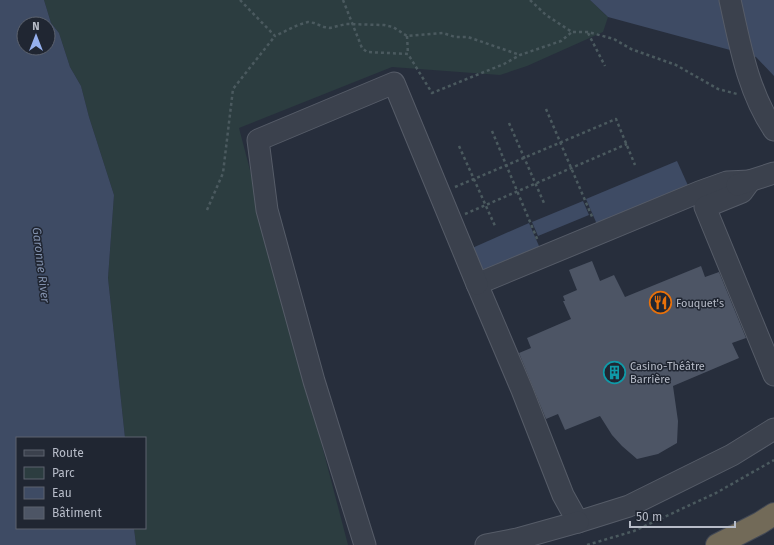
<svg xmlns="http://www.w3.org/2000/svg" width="774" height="545" viewBox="0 0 774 545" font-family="'Fira Sans',sans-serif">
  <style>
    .green { fill: #2c3d40 }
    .water { fill: #3e4b64; fill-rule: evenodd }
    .building { fill: #4d5565 }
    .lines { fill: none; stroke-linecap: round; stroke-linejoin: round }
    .minor-casing { stroke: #565c68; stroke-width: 23 }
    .highway-casing { stroke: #434955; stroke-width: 24 }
    .path { stroke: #4b5a5f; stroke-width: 2.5; stroke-dasharray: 3 3; stroke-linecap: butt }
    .minor { stroke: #3b414d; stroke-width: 21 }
    .highway { stroke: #726a58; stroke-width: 22 }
    .labels { text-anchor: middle; stroke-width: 3; stroke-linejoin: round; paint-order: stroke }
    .poi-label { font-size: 11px; fill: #b7bcc8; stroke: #202632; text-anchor: start }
    .water-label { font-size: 12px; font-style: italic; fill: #8190ac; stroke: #202632 }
  </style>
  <rect width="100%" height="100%" fill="#272e3c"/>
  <path class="green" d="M 44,0 L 590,0 L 608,17 L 603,32 L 527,66 L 500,75 L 392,67 L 239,128 L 348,545 L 136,545 L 134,528 L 145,528 L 145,438 L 125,438 L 108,278 L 114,195 L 89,117 L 81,86 L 70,67 L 59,33 L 51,23 Z"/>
  <g class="water">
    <path d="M 0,0 L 44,0 L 51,23 L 59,33 L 70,67 L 81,86 L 89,117 L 114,195 L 108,278 L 125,438 L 17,438 L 17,528 L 134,528 L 136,545 L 0,545 ZM 24,24 L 48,24 L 48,48 L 24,48 Z"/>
    <path d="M 590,0 L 774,0 L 774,76 L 756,57 L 608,17 Z"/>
    <path d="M 677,161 L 690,190 L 599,229 L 586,199 Z"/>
    <path d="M 583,201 L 589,215 L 538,236 L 532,222 Z"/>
    <path d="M 529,223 L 542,253 L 482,278 L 470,249 Z"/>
  </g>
  <path class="building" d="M 592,261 L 600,281 L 614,275 L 625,297 L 701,266 L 705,277 L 719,272 L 746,338 L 732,343 L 739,358 L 673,386 L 678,421 L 677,443 L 658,454 L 637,459 L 622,446 L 612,435 L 600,416 L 565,430 L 558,414 L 546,419 L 519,353 L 531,348 L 527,338 L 571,319 L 563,301 L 565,301 L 563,296 L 577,290 L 569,270 Z"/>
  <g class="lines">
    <defs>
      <g id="minor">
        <path d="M 730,0 C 740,45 748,92 774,130"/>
        <path d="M 750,181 L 727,182 L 699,192 L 477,284 L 522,390 L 563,495 L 578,522 L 629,506 L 732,455 L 774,429"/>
        <path d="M 750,181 L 742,192 L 705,207 L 774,375"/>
        <path d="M 737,185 L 774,173"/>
        <path d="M 365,545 L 314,381 L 267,210 L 258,140 L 394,83 L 477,284"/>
        <path d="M 486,545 L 517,539 L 578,522"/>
      </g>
      <path id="highway" d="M 717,545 L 760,523 L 774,514"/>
    </defs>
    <use href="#minor" class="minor-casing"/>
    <use href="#highway" class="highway-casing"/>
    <g class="path">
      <path d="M 240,0 L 275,36 L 298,25 L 308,22 L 314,23 L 324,27 L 330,28 L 346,24 L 384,25 L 393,27 L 407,36 L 443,33 L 455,37 L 468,37 L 520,55"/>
      <path d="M 343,0 L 362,48 L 367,52 L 408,54 L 432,93 L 504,64 L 520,55 L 561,41 L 572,32"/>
      <path d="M 530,0 L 546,15 L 572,32 L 588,32 L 614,39 L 631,49 L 676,65 L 718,89 L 737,94"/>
      <path d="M 588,33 L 605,66"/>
      <path d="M 407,36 L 408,54"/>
      <path d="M 546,109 L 593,219"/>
      <path d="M 509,123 L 544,203"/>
      <path d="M 492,131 L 538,241"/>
      <path d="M 459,146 L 495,226"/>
      <path d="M 455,187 L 616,119 L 635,165"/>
      <path d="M 207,210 L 223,173 L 233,89 L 275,36"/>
      <path d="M 465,214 L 627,144"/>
      <path d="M 587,545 L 634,531 L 716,493 L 774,460"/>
    </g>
    <use href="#minor" class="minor"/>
    <use href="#highway" class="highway"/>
  </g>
  <defs>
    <symbol id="restaurant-ring" viewBox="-11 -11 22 22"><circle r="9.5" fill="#202632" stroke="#e8710a" stroke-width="1.5"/><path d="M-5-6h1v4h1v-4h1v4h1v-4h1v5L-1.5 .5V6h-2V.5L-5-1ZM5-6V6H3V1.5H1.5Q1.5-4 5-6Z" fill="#e8710a"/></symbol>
    <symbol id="building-ring" viewBox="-11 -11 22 22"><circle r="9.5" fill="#202632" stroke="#0f9aa8" stroke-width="1.5"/><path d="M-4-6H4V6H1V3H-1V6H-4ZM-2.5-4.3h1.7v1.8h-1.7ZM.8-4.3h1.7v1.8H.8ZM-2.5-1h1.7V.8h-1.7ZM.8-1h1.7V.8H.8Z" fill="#0f9aa8"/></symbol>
  </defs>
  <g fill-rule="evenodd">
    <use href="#restaurant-ring" x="648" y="290" width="25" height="25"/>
    <use href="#building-ring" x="602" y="360" width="25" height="25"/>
  </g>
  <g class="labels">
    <g class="poi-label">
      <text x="676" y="307">Fouquet's</text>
      <text x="630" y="370">Casino-Théâtre<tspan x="630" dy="13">Barrière</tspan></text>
    </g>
    <g class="water-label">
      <text transform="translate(41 265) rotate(83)" y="4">Garonne River</text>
    </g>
  </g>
  <rect x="16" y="437" width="130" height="92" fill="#202632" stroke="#5c626e"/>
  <rect x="24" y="450" width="20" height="6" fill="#3b414d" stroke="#5c626e"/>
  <text x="52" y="457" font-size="12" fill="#b7bcc8">Route</text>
  <rect x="24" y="467" width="20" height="12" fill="#2c3d40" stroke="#5c626e"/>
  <text x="52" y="477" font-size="12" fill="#b7bcc8">Parc</text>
  <rect x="24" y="487" width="20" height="12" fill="#3e4b64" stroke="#5c626e"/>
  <text x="52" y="497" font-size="12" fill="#b7bcc8">Eau</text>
  <rect x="24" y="507" width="20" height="12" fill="#4d5565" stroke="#5c626e"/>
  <text x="52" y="517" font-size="12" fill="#b7bcc8">Bâtiment</text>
  <g transform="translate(36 36)"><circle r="19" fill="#202632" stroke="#5c626e"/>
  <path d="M0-3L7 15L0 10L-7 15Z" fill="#95b0ee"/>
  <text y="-6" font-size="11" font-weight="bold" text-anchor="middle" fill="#b7bcc8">N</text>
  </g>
  <path d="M630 521v6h105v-6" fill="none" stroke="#b7bcc8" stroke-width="2"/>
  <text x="636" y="521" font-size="12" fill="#b7bcc8" stroke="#202632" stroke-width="3" paint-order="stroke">50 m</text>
</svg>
